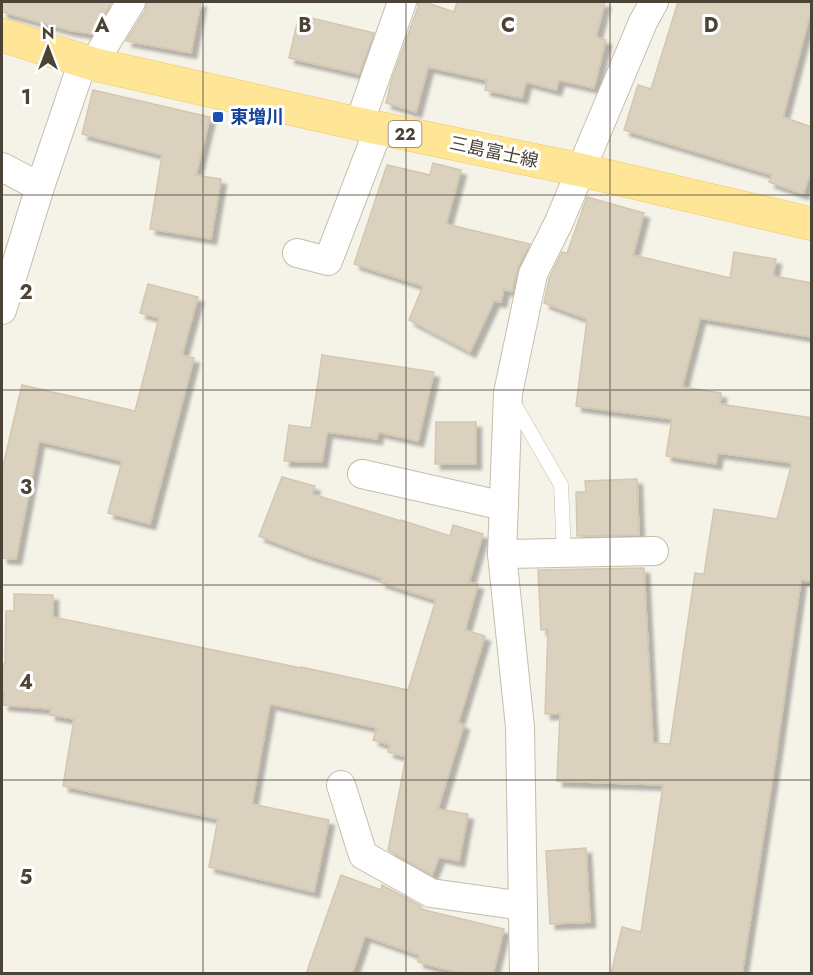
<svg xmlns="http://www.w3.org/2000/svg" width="813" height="975" viewBox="0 0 813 975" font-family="Jost,'Noto Sans JP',sans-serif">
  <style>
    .building { fill: #dbd1bf; stroke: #d4c7af; stroke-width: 1.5; filter: url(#shadow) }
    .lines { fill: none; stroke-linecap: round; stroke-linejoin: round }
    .service-casing { stroke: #c5bdac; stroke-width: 15 }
    .minor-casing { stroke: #c5bdac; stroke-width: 30 }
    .primary-casing { stroke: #efc95d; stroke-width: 34 }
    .service { stroke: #fff; stroke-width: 14 }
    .minor { stroke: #fff; stroke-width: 28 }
    .primary { stroke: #ffe697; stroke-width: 33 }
    .grid { fill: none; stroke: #4a4336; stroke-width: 1.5; stroke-opacity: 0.55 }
    .transit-dot { fill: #1a4fb4; stroke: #fff; stroke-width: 2 }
    .labels { text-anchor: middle; stroke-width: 6; stroke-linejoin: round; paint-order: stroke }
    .shield { fill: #fff; stroke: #807b72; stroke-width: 1.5 }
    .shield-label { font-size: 16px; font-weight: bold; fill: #4a4336 }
    .transit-label { font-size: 18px; font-weight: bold; fill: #164399; stroke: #fff; text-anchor: start }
    .street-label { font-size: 18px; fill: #4a4336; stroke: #fff }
    .grid-label { font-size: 20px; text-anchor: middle; font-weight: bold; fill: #4a4336; stroke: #fff; stroke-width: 6; stroke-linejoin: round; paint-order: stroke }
  </style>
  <defs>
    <filter id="shadow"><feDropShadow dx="5.5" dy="5.5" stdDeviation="1.5" flood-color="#0004"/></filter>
  </defs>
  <rect width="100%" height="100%" fill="#f5f2e8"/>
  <g class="building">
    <path d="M 2,2 L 112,2 L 92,34 L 68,30 L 2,12 Z"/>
    <path d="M 147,2 L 201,2 L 191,53 L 126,41 L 145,11 Z"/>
    <path d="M 418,2 L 425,2 L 454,12 L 457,2 L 605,2 L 596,37 L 606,40 L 594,88 L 559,80 L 556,90 L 526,82 L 522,98 L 485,90 L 487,80 L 428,67 L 416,112 L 386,103 L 391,82 L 418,7 Z"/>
    <path d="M 678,2 L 812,2 L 812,7 L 783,117 L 812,127 L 812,169 L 803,194 L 769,182 L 772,175 L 624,130 L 638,85 L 651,89 Z"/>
    <path d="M 299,15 L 374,33 L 359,74 L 289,58 Z"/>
    <path d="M 93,90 L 210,117 L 196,175 L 221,179 L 211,239 L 150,229 L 162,155 L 82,134 Z"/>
    <path d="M 433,163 L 461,170 L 446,224 L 530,244 L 518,267 L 512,292 L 504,289 L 501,302 L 494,301 L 470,352 L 409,320 L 423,286 L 354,264 L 387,165 L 430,175 Z"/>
    <path d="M 587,197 L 644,213 L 633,255 L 730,278 L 734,252 L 776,259 L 773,276 L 812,283 L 812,337 L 700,318 L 682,387 L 721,393 L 720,404 L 812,418 L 812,581 L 801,580 L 776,756 L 742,974 L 611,974 L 622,927 L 641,932 L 663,785 L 557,781 L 560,714 L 545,714 L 548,629 L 541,630 L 538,570 L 644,568 L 653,743 L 670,744 L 695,573 L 704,574 L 714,509 L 777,519 L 792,463 L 718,453 L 716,464 L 666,456 L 672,419 L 576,406 L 587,319 L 544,303 L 549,279 L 562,252 L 567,253 Z"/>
    <path d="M 148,284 L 198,297 L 182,355 L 194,358 L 150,524 L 108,513 L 122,461 L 39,441 L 16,559 L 2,558 L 2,470 L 22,385 L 135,411 L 159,318 L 140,313 Z"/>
    <path d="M 322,355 L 434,372 L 418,441 L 378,432 L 377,439 L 327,432 L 322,462 L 284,461 L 289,425 L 311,428 Z"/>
    <path d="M 436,422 L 476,422 L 476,464 L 435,464 Z"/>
    <path d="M 282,477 L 315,486 L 312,494 L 401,521 L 401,520 L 450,536 L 453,525 L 483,534 L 469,582 L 478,584 L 465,630 L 485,636 L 458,723 L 464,724 L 438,809 L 468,814 L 459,861 L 439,857 L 432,875 L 388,850 L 406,757 L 388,752 L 390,745 L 373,740 L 377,728 L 270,704 L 252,804 L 329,820 L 314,892 L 209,867 L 218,819 L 63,786 L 74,719 L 50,715 L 51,709 L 3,705 L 4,692 L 2,692 L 2,664 L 5,664 L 6,611 L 14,611 L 14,594 L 53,595 L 53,617 L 301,668 L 301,667 L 408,690 L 436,600 L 380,582 L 382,578 L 311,556 L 259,536 Z"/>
    <path d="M 637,479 L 639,535 L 577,536 L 576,492 L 586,492 L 585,481 Z"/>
    <path d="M 586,848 L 590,922 L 550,924 L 546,851 Z"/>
    <path d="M 341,875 L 381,890 L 382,885 L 421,906 L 420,909 L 504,929 L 493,974 L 463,974 L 418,962 L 419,955 L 365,936 L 352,974 L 306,974 Z"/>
  </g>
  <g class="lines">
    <defs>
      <path id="service" d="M 513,402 L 561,485 L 564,553"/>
      <g id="minor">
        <path d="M 93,64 L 131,2"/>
        <path d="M 359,124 L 402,2"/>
        <path d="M 2,167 L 40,187"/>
        <path d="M 297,253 L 328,261 L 379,128"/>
        <path d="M 2,310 L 40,187 L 83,61"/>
        <path d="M 362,474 L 504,506"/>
        <path d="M 502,554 L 654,551"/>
        <path d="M 341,785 L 363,855 L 431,893 L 523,906"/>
        <path d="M 524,974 L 520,727 L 502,554 L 508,393 L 533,274 L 559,222 L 643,22 L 654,2"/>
      </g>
      <path id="primary" d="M 2,35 L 93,64 L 359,124 L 581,170 L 812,224"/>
    </defs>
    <use href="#service" class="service-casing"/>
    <use href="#minor" class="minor-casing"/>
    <use href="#primary" class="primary-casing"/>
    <use href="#service" class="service"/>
    <use href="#minor" class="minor"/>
    <use href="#primary" class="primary"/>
  </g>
  <path class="grid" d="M 203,2 L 203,974M 406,2 L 406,974M 610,2 L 610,974M 2,195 L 812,195M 2,390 L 812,390M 2,585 L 812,585M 2,780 L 812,780"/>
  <rect class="transit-dot" x="212" y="111" width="12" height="12" rx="3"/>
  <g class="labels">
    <rect class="shield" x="388.5" y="121" width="33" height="26" rx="4.5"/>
    <g class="shield-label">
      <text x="405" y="140">22</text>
    </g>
    <g class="transit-label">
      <text x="230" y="123">東増川</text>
    </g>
    <g class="street-label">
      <text transform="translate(494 152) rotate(12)" y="6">三島富士線</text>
    </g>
  </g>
  <g class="grid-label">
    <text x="102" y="32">A</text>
    <text x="305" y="32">B</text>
    <text x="508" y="32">C</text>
    <text x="711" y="32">D</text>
    <text x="26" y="104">1</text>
    <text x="26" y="299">2</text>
    <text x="26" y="494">3</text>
    <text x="26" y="689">4</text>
    <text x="26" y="884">5</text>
  </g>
  <rect width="813" height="975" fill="none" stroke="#4a4336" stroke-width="6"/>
  <g transform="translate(48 48)" stroke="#ffffff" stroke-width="4.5" paint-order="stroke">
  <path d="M0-4.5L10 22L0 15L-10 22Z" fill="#4a4336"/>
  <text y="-9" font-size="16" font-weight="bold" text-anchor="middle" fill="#4a4336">N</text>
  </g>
</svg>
